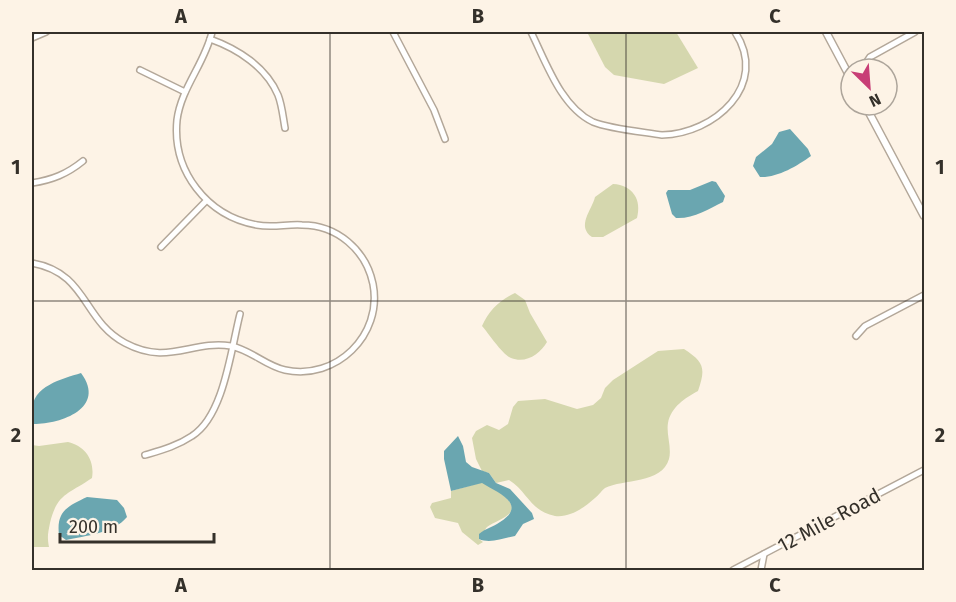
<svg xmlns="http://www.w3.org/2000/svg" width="956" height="602" viewBox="0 0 956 602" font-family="'Fira Sans',sans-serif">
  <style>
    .green { fill: #d5d7ae }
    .water { fill: #6aa6b0 }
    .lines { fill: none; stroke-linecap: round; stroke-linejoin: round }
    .minor-casing { stroke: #b3a799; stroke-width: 8 }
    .tertiary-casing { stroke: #b3a799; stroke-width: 9 }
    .minor { stroke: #fff; stroke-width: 5 }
    .tertiary { stroke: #fff; stroke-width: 6 }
    .grid { fill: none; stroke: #34302a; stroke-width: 1.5; stroke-opacity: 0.55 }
    .labels { text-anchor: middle; stroke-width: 4.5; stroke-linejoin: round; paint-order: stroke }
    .street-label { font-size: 20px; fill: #34302a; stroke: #fdf3e6 }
    .neatline { fill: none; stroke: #34302a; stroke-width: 2 }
    .grid-label { font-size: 20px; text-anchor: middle; font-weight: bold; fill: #34302a }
  </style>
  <rect width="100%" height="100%" fill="#fdf3e6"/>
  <g class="green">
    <path d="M 587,32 L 676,32 L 698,68 L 664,84 L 614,75 L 605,67 Z"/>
    <path d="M 613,184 C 633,185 642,200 637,218 L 603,237 L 592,237 C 576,226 592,210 595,197 Z"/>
    <path d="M 515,293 L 525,300 L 530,313 L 547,342 C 540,354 526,364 511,358 C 502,354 489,334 482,326 C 489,310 500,300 515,293 Z"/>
    <path d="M 684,349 C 704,362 706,368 698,391 C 685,398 671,407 668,423 C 666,434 672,448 669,459 C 662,484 623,479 605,488 C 602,490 599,495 595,498 C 585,507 570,518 555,516 C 530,511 528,492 509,480 L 496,483 L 489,473 L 482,471 L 476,459 L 472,438 L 476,431 L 487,425 L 499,430 L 508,424 L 513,407 L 518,401 L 545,399 L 577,409 L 593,405 L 601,398 L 605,388 L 613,380 L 658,351 Z"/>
    <path d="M 68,442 C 85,446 95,460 92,478 C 69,494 57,493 50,523 C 48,533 47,537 49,547 L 32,547 L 32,445 L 39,446 Z"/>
    <path d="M 483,482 C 489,487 497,489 503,495 C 526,514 498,519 487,527 C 484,530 482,536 479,539 L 483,542 L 478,545 L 462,532 L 458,523 L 435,518 L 430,507 L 432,503 L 451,498 L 451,491 Z"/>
  </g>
  <g class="water">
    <path d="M 790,129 L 808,149 L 811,156 C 797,166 777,178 760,177 L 753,166 L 756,157 L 772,144 L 779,132 Z"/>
    <path d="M 712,181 L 716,182 L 725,196 L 723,202 C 709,209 693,219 676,218 L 672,214 L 666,193 L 668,190 L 690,190 Z"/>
    <path d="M 81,373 C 107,408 61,424 34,424 C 31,419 32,416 32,411 C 32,386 62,379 81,373 Z"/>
    <path d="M 458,436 L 463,446 L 466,462 L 472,467 L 489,473 L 496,483 L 510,489 L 532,513 L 534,519 L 523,524 L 515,536 C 504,538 490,544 479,539 L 479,534 C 486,528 493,527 500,522 C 529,504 496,492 482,483 L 451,491 L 444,459 L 444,451 Z"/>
    <path d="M 87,497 L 117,500 L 124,508 L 127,517 C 114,533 85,536 66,540 L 59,535 C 56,511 68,506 87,497 Z"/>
  </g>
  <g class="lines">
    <defs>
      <g id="minor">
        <path d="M 393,32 L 434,110 L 445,139"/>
        <path d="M 531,32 C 546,62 561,107 593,122 C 610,129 644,132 662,135 C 714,134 770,85 735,32"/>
        <path d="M 32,38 L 46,32"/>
        <path d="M 210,39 C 238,49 266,67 278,95 C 282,105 283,117 285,128"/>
        <path d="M 862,69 L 870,57 L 915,32"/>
        <path d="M 140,70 L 185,92"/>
        <path d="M 32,183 C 52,180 67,174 83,161"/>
        <path d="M 161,247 L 206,201"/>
        <path d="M 32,263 C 88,273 82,320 125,343 C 168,366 191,340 231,346 C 251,350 266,366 285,370 C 336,381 383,335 373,284 C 366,250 337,225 302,225 C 287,224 272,228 257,225 C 207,216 172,171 177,120 C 181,88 205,63 212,32"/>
        <path d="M 856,336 L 865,326 L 924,295"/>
        <path d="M 145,455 C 162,450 177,446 192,436 C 224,416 231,349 240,314"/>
        <path d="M 733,570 L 924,470"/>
        <path d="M 761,570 L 764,554"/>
      </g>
      <g id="tertiary">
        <path d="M 826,32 L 851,79"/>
        <path d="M 865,105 L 924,216"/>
      </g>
    </defs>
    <use href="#minor" class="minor-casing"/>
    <use href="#tertiary" class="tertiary-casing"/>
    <use href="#minor" class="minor"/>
    <use href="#tertiary" class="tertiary"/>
  </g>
  <path class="grid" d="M 330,32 L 330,570M 626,32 L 626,570M 32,301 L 924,301"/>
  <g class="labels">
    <g class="street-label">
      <text transform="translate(829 520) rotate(-28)" y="7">12 Mile Road</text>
    </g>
  </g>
  <rect width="956" height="602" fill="none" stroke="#fdf3e6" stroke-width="66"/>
  <g transform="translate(869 87) rotate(155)"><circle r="28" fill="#fdf3e6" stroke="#ada59b" stroke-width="1.5"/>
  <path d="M0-4.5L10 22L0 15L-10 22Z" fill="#c83e76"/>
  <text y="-9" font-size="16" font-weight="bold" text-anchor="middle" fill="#34302a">N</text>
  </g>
  <path d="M60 533v9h154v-9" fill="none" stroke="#34302a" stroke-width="3"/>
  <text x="69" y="533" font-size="18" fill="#34302a" stroke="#fdf3e6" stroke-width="4.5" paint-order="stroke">200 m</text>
  <rect x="33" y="33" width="890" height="536" class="neatline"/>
  <g class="grid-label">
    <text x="181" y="23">A</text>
    <text x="478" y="23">B</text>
    <text x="775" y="23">C</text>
    <text x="16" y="174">1</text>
    <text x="940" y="174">1</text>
    <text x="16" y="442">2</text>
    <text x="940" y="442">2</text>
    <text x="181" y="592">A</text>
    <text x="478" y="592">B</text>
    <text x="775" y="592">C</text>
  </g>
</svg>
